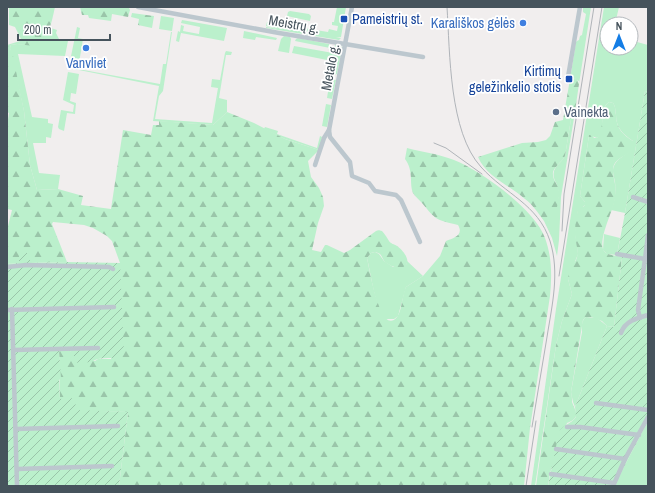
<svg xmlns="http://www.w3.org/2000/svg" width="655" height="493" viewBox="0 0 655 493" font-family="'Archivo Narrow',sans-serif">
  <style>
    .green { fill: #bbf0cc }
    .forest { fill: url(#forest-firs) }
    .garden { fill: url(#garden-furrows) }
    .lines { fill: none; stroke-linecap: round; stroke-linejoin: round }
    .minor { stroke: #bcc7ce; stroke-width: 4.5 }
    .rail { stroke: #b0b4b9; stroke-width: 1 }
    .transit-dot { fill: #1a4fb4; stroke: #fff; stroke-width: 1.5 }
    .shop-dot { fill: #3f7fe0; stroke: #fff; stroke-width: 1.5 }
    .service-dot { fill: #5c6f8a; stroke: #fff; stroke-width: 1.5 }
    .labels { text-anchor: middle; stroke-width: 3.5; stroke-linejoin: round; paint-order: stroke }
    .transit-label { font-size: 14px; fill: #164399; stroke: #fff; text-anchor: start }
    .shop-label { font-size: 14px; fill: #366cbe; stroke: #fff; text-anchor: end }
    .street-label { font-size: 14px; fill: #46535c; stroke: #fff }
    .service-label { font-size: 14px; fill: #4e5e75; stroke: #fff; text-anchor: start }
  </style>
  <defs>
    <pattern id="forest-firs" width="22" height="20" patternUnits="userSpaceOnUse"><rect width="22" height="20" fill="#bbf0cc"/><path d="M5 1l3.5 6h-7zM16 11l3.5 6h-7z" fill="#9ac5a9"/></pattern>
    <pattern id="garden-furrows" width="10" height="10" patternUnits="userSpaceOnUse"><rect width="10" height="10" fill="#bbf0cc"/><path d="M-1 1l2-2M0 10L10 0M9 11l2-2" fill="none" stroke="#9ac5a9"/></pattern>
  </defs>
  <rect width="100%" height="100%" fill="#f1eeee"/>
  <g class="green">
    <path d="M 337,7 L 346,7 L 341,37 L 336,37 L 341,38 L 339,40 L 266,28 L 266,27 L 279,29 L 266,26 L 267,22 L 273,23 L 274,20 L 284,22 L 283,29 L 284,29 L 285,25 L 328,32 L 329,29 L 337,31 L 338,26 L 332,25 L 332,22 L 334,22 Z"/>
    <path d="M 583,7 L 591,7 L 579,84 L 579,81 L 574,78 L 570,79 L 576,42 L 577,41 L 579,40 L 580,36 L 582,35 L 586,14 L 583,12 Z"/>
    <path d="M 604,7 L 619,7 L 615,24 L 607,24 L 607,48 L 631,48 L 631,38 L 637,42 L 648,45 L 648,92 L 645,91 L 625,213 L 611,210 C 615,202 616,191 615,182 C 614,176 611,170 615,164 C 620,155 634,154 633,141 C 623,134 616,128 616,115 C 615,111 616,107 613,103 L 609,102 C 600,108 604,120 602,130 C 601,133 599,136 597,138 L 589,135 L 580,196 L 585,202 L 585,205 L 578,211 L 575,234 L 577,245 L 578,254 L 568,279 L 572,294 L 562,321 L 556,345 L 535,486 L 531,486 L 556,309 Z"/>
    <path d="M 290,11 L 309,14 L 311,16 L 310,21 L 287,16 L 288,12 Z"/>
    <path d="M 161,16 L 174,18 L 172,31 L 159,29 Z"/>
    <path d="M 182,20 L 227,28 L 224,41 L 181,33 L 179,42 L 176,41 L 178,31 L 180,32 L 181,25 L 184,26 L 183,31 L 199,34 L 200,27 L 181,23 Z"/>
    <path d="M 77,27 L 80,28 L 78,38 L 83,39 L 79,63 L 70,61 Z"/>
    <path d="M 51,28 L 57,30 L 56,33 L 59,39 L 68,41 L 65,56 L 18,54 L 32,117 L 48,119 L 48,123 L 53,124 L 51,138 L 46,137 L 46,143 L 33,143 L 39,173 L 60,175 L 58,189 L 37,190 L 30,165 L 24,111 L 10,48 L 11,45 L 17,44 L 34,45 L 40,41 Z"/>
    <path d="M 244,31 L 277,38 L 276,40 L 256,37 L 255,40 L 243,38 Z"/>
    <path d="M 171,32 L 172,32 L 163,91 L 159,96 L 155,119 L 212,123 L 218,88 L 211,87 L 212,79 L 220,80 L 225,53 L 226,51 L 232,52 L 231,55 L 226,55 L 219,98 L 227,100 L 227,112 L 213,125 L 153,121 L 159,86 L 69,68 L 69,65 L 78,67 L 78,69 L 160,84 L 163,64 L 166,64 Z"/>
    <path d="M 284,36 L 290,37 L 291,39 L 289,53 L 278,51 L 281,39 Z"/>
    <path d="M 298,38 L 329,44 L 330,48 L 295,41 L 296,39 Z"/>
    <path d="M 335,45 L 341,46 L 342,49 L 337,74 L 333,76 L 331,75 L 334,57 L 328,56 L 327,60 L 292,53 L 294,46 L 333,53 Z"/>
    <path d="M 68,72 L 79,74 L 76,94 L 71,93 L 70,101 L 76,103 L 75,114 L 67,113 L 64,131 L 59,129 L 58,127 L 61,110 L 73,112 L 74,105 L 63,100 Z"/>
    <path d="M 330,79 L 336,80 L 332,99 L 327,98 Z"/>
    <path d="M 326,104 L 331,105 L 327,127 L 322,126 Z"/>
    <path d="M 574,118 L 561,197 L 559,240 L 557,256 L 552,238 L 544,221 L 548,221 C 553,212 561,200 558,189 C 557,182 552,179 554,171 C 556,165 562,162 565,156 L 571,119 Z"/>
    <path d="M 265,127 L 278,131 L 277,134 L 317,148 L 320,136 L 322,137 L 319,150 L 285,139 L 264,129 Z"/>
    <path d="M 604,234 L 620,238 L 617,255 L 607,254 L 603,250 Z"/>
    <path d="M 375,252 L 379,254 L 384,261 L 393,267 L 407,264 L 407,261 L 423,276 L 406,287 L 398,316 L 394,319 L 385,319 C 375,307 371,274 367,258 L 371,253 Z"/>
    <path d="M 586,317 L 597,318 L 607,326 L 575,407 L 573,402 L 571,392 L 582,332 C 582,326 581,321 586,317 Z"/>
    <path d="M 648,421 L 648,486 L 614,486 L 615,484 Z"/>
  </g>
  <g class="forest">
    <path d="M 9,7 L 55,7 C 51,25 50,35 34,46 L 17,44 L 11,45 L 10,48 L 13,56 L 24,111 L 30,165 L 37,190 L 58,189 L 83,196 L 81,205 L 111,209 L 123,130 L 151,135 L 153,125 L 159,125 L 159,121 L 213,125 L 227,112 L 254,123 L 285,139 L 319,150 L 308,161 L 311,177 L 319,188 L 323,197 L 324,206 L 318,223 L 312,250 L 321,252 L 325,245 L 327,245 L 344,253 L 350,250 L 376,231 C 378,230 379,230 382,231 C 385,234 387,238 389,241 C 391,244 394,244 397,246 C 402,249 412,261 405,266 C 399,270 390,266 385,262 C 383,260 382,256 380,254 C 377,252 374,252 371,253 L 367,258 C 369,266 380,338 397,317 C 402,311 402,295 406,287 L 423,276 L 440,256 L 446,241 C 454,238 464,235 458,225 C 436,220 436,220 422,203 C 419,200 415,196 413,193 C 409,183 414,171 405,159 L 407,148 C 422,152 439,154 454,160 C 482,171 535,210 545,238 C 552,257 552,276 550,296 L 530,428 L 524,486 L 119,486 L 128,412 L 76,411 L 60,399 C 59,383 60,367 59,351 L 70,351 L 95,361 L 98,359 L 111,359 L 120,263 L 112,241 L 107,236 L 93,228 L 84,225 L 53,222 L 52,224 L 67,262 L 30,263 L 30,253 L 20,253 L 19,263 L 7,264 L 7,230 L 12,210 L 7,209 L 7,126 L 9,113 L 7,112 L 7,45 L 20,41 L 21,39 L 15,27 L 9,25 Z"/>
    <path d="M 80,7 L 125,7 L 129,8 L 130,10 L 128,17 L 112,14 L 111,21 L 89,18 L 88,15 L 82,15 Z"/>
    <path d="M 132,13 L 154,16 L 152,28 L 138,25 L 139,19 L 131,17 Z"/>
    <path d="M 574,78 L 577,79 L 579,84 L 574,118 L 571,119 L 565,156 C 562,162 555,166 553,172 C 552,180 558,184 559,191 C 560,199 556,209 555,217 L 548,221 L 544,221 C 538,213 533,205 525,199 C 510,185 487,178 478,157 L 522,143 L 538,142 L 546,140 L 550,136 L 555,122 L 563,120 L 570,79 Z"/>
    <path d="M 609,102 L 613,103 C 616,107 615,111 616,115 C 616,128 623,135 633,141 C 635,155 622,154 615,163 C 611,169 614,177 615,184 C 616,188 615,194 615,199 C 613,211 599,237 603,249 C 605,256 616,255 622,257 L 614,327 L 607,326 L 602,321 L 591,317 L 586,317 L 583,320 L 571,392 C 572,395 572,399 572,402 C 576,413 581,417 567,423 L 550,473 L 548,486 L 536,486 L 556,345 L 562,321 L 572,294 L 568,279 L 570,266 C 572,263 575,263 576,260 C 580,251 575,243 575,235 C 575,226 576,215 579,207 L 583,207 L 585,205 L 585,202 L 580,196 L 589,135 L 592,135 L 594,138 L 597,138 C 606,126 599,109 609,102 Z"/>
  </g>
  <g class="garden">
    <path d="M 645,91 L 648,92 L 648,421 L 614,486 L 548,486 L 559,432 C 564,424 571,424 576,417 L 575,407 L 607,326 L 614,327 L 622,257 L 617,255 L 625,213 Z"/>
    <path d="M 19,253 L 30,253 L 30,263 L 67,262 L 120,263 L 124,354 C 117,360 107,357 98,359 C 92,361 86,363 79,364 C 74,360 75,355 70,351 L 59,351 L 61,378 L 59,380 L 60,399 L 75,398 L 76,410 L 128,412 L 119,486 L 7,486 L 7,264 L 19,263 Z"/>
  </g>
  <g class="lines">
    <g class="minor">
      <path d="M 138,7 L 279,33 L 423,57"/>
      <path d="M 568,77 L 580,7"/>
      <path d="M 329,130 L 330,137 L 350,162 L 352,176 L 369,183 L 375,191 L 396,195 L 401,200 L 420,242"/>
      <path d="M 315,165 L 324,138 L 329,130 L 352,7"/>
      <path d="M 633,197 L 648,202"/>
      <path d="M 617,254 L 645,259 L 648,235"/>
      <path d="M 7,267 L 26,265 L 109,267 L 113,269"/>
      <path d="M 12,309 L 17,486"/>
      <path d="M 7,310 L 114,307"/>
      <path d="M 640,318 L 638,310 L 645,259"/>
      <path d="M 621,333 C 625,321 637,318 648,315"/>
      <path d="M 13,350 L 98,348"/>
      <path d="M 596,403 L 648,410"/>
      <path d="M 567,427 L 580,427 L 639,435"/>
      <path d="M 16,429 L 118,426"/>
      <path d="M 556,449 L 625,459"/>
      <path d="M 17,469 L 112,466"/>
      <path d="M 551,474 L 614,483"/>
      <path d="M 613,486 L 625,459 L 648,417"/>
    </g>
    <g class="rail">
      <path d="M 447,7 C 450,53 449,132 481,167 C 505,194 538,204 550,241 C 560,273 552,305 547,337 C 542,367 537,397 532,427"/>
      <path d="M 434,143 L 446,148 L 482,174"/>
      <path d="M 562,231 L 564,194 L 594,7"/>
      <path d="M 559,276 L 602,7"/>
      <path d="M 526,486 L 536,421"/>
    </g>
  </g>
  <g class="transit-dot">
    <rect x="340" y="15" width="8" height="8" rx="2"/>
    <rect x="565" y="75" width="8" height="8" rx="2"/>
  </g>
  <g class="shop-dot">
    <circle cx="523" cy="23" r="4"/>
    <circle cx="86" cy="48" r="4"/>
  </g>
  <circle class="service-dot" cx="556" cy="112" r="4"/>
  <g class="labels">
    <g class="transit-label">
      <text x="352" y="24">Pameistrių st.</text>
      <text x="561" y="76" text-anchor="end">Kirtimų<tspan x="561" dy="16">geležinkelio stotis</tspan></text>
    </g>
    <g class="shop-label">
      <text x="515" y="28">Karališkos gėlės</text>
      <text x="86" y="68" text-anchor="middle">Vanvliet</text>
    </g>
    <g class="street-label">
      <text transform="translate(294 24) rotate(10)" y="5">Meistrų g.</text>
      <text transform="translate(330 67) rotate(-79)" y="5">Metalo g.</text>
    </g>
    <g class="service-label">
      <text x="564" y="117">Vainekta</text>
    </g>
  </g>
  <rect width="655" height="493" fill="none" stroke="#46535c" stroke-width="16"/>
  <g transform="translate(619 36)"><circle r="19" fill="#ffffff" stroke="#b5babe"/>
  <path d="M0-3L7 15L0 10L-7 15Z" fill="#147de5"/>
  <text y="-6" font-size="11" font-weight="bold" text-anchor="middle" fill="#46535c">N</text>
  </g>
  <path d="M18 34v6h92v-6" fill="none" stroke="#46535c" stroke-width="2"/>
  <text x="24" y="34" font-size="12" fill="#46535c" stroke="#ffffff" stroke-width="3" paint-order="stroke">200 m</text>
</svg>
